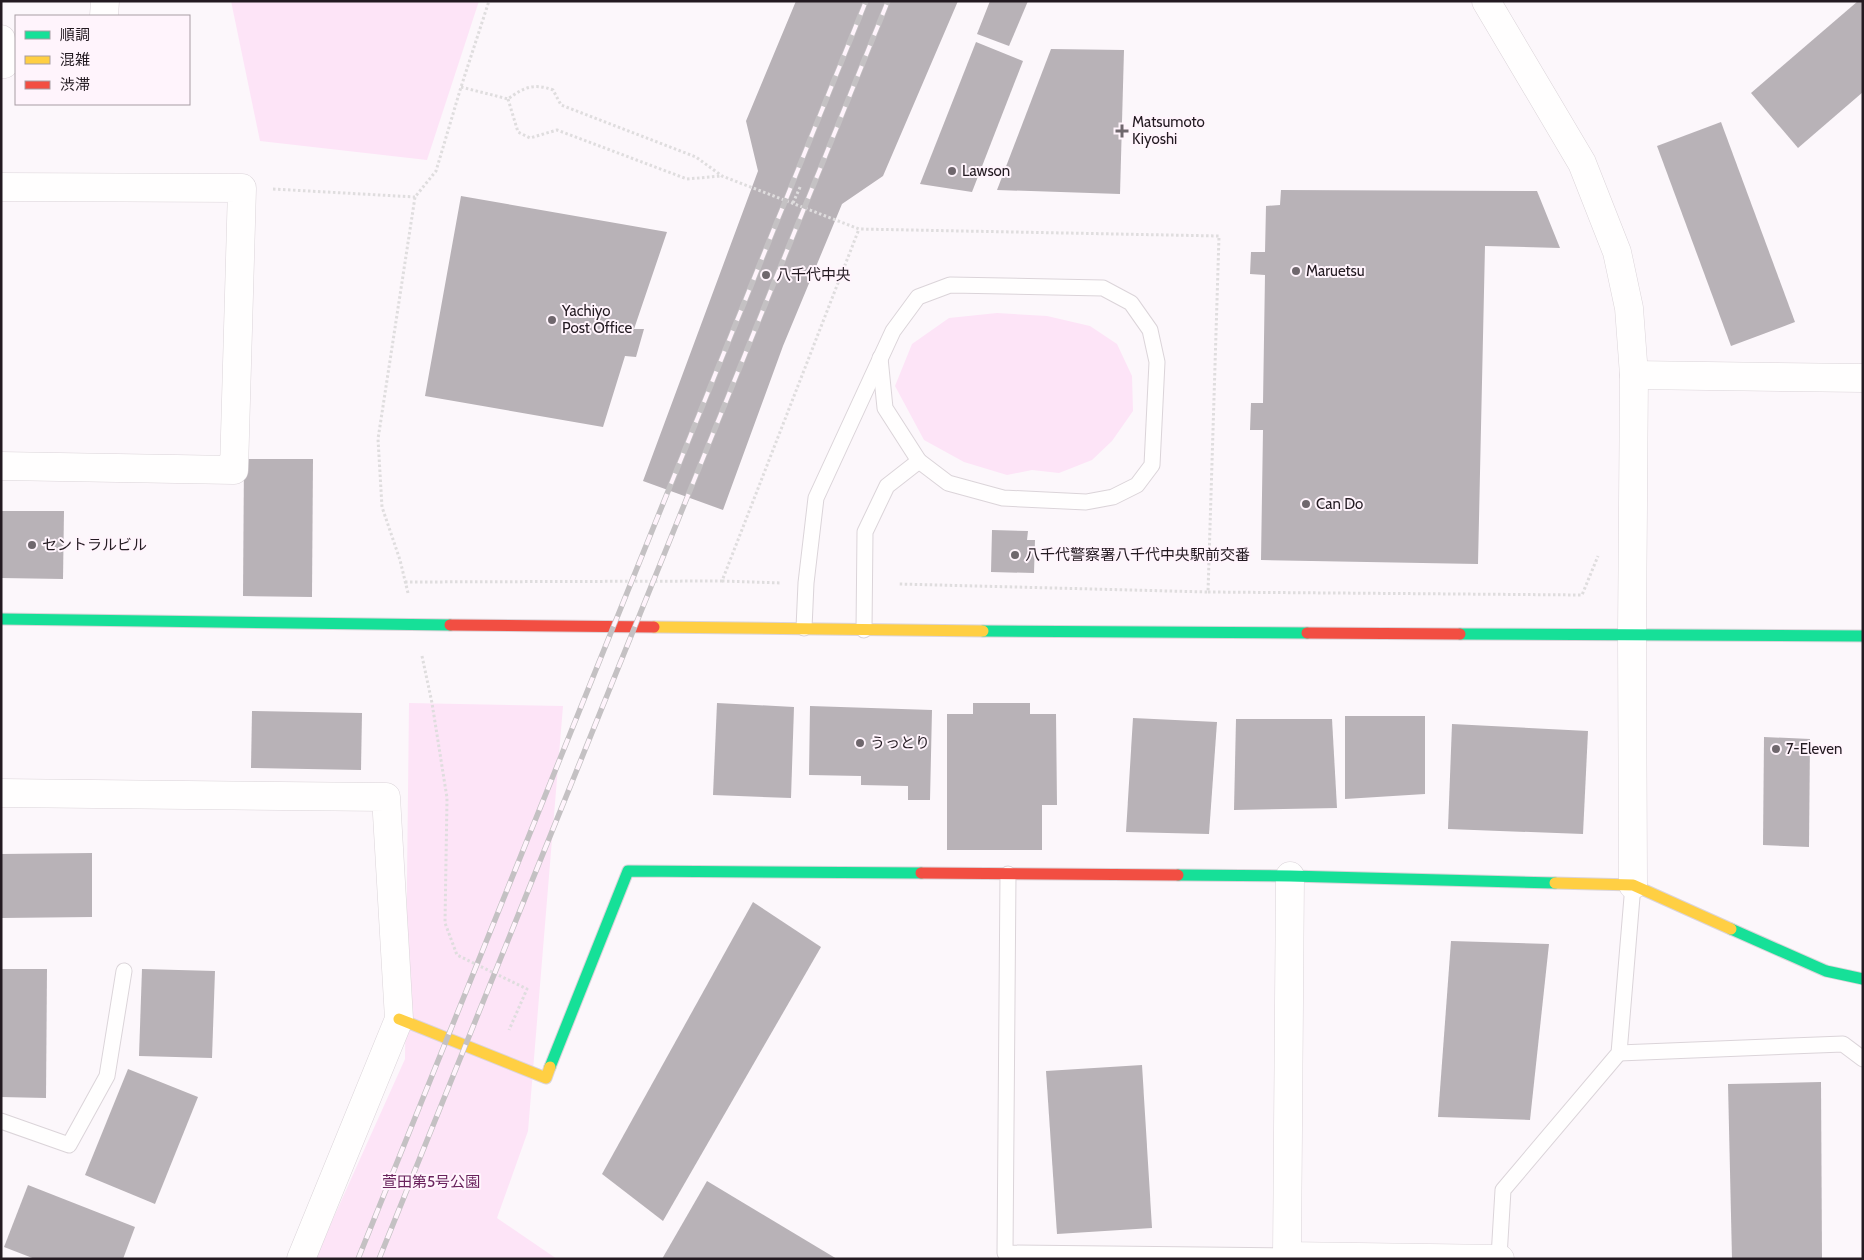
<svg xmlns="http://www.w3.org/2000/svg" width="1864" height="1260" viewBox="0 0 1864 1260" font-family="Cabin,'Noto Sans JP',sans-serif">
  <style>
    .green { fill: #fde4f7 }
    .building { fill: #b8b2b7 }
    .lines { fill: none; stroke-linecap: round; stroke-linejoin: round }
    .lane-casing { stroke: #dbd4d9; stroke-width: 17 }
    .street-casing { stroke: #dbd4d9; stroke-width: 29 }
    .fast-casing { stroke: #dbd4d9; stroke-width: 13 }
    .slow-casing { stroke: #dbd4d9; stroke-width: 13 }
    .jam-casing { stroke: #dbd4d9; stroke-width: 13 }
    .path { stroke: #dfddde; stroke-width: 3; stroke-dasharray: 2.5 2.5; stroke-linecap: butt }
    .lane { stroke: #fffefe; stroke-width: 15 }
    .street { stroke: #fffefe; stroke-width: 28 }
    .fast { stroke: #16e098; stroke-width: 11 }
    .slow { stroke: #ffcf43; stroke-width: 11 }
    .jam { stroke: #f24e42; stroke-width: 11 }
    .rail-casing { stroke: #c4c1c3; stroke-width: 5.5 }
    .rail { stroke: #fff4fc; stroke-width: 4; stroke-dasharray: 11; stroke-linecap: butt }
    .poi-dot { fill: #6f676d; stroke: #fff4fc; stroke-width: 2 }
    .labels { text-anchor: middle; stroke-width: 4; stroke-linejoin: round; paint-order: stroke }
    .poi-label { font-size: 15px; fill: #231a21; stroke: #fff4fc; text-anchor: start }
    .park-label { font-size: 15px; fill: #69225c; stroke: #fff4fc }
  </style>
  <rect width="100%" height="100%" fill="#fcf7fb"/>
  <g class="green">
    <path d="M 231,1 L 479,1 L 427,160 L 260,141 Z"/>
    <path d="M 997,313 L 1047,316 L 1090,326 L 1117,344 L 1132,376 L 1133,411 L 1112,441 L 1092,460 L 1059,473 L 1032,470 L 1007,475 L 964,462 L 924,440 L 895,386 L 912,344 L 949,318 Z"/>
    <path d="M 409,703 L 563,706 L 528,1131 L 497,1218 L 557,1259 L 315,1259 L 405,1059 Z"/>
  </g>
  <g class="building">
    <path d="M 796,1 L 958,1 L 883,176 L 842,204 L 783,346 L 723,510 L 643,481 L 758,171 L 746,121 Z"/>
    <path d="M 990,1 L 1028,1 L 1009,46 L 977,34 Z"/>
    <path d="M 1858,1 L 1863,1 L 1863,92 L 1798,148 L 1751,93 Z"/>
    <path d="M 976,42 L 1023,61 L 972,192 L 920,184 Z"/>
    <path d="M 1051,49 L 1124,50 L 1120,194 L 997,190 Z"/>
    <path d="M 1721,122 L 1795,322 L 1731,346 L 1657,146 Z"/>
    <path d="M 1281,190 L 1537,191 L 1560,248 L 1485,246 L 1478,564 L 1261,560 L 1263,430 L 1250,430 L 1251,403 L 1263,403 L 1265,275 L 1250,274 L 1251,252 L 1265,252 L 1266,206 L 1280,205 Z"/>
    <path d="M 461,196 L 667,232 L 634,329 L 644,329 L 636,357 L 625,356 L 603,427 L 425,396 Z"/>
    <path d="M 244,459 L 313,459 L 312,597 L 243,596 Z"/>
    <path d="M 1,511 L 64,511 L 63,579 L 1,578 Z"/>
    <path d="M 992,530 L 1028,531 L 1027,540 L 1035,540 L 1034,573 L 991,572 Z"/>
    <path d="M 717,703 L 794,707 L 791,798 L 713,795 Z"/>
    <path d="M 973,703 L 1030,703 L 1030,714 L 1056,714 L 1057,805 L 1042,805 L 1042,850 L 947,850 L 947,714 L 973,714 Z"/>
    <path d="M 810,706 L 932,710 L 930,800 L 908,800 L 908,786 L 861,785 L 861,776 L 809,775 Z"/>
    <path d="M 252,711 L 362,713 L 361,770 L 251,768 Z"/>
    <path d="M 1345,716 L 1425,716 L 1425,794 L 1345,799 Z"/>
    <path d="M 1133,718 L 1217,722 L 1209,834 L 1126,832 Z"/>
    <path d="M 1236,719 L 1332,719 L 1337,808 L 1234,810 Z"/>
    <path d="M 1452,724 L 1588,731 L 1583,834 L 1448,829 Z"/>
    <path d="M 1764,737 L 1810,739 L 1809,847 L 1763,845 Z"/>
    <path d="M 92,853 L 92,917 L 1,918 L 1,854 Z"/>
    <path d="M 753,902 L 821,947 L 663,1221 L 602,1174 Z"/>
    <path d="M 1451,941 L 1549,944 L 1530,1120 L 1438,1117 Z"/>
    <path d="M 1,969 L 47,969 L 46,1098 L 1,1097 Z"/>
    <path d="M 142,969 L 215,971 L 212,1058 L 139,1056 Z"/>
    <path d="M 1142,1065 L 1152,1228 L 1057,1234 L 1046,1071 Z"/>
    <path d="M 128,1069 L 198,1097 L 155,1204 L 85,1175 Z"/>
    <path d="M 1821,1082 L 1822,1259 L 1732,1259 L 1728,1084 Z"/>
    <path d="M 707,1181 L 837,1259 L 662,1259 Z"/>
    <path d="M 28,1185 L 135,1227 L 123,1259 L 35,1259 L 4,1247 Z"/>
  </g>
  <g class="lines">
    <defs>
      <g id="lane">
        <path d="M 880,358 L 885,408 L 919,461"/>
        <path d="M 804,628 L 806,583 L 816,498 L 893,331 L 918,297 L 950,285 L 1103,288 L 1131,303 L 1150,330 L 1157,362 L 1152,465 L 1137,485 L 1113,497 L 1086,502 L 1003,498 L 948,483 L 919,461 L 887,486 L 865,532 L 864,630"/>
        <path d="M 1008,874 L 1005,1253 L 1287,1256"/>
        <path d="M 1619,1053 L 1843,1044 L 1863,1059"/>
        <path d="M 1,1121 L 69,1145 L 107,1076 L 124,971"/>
        <path d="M 1499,1257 L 1503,1190 L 1619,1053 L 1633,885"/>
      </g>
      <g id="street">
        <path d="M 1486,1 L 1582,163 L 1617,252 L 1629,308 L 1634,375 L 1632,634 L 1633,885"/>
        <path d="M 104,16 L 105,1"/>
        <path d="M 1,39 L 4,64"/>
        <path d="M 1,187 L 242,188 L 234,470 L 1,466"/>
        <path d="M 1634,375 L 1863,378"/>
        <path d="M 1,793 L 386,797 L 399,1019 L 301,1259"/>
        <path d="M 1290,876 L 1287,1256 L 1500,1259"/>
      </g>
      <g id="fast">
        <path d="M 1,619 L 450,625"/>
        <path d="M 983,631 L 1307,633"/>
        <path d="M 1460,634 L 1863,636"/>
        <path d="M 1178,875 L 1290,876 L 1555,883"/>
        <path d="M 1731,929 L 1826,971 L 1863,979"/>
        <path d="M 550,1067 L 628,871 L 921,873"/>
      </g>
      <g id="slow">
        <path d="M 654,627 L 983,631"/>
        <path d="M 1555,883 L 1633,885 L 1731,929"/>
        <path d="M 399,1019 L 546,1078 L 550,1067"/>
      </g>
      <g id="jam">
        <path d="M 450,625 L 654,627"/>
        <path d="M 1307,633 L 1460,634"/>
        <path d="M 921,873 L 1178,875"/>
      </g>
    </defs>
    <use href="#lane" class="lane-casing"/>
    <use href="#street" class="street-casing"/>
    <use href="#fast" class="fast-casing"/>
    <use href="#slow" class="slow-casing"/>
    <use href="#jam" class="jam-casing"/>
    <g class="path">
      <path d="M 461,87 L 508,99 C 524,87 534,83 553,90 L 561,105 L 696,157 L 722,176 L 859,229 L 1219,236 L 1208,592 L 899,584"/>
      <path d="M 508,99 L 518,132 L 530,138 L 557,130 L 687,179 L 721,176"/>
      <path d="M 273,189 L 415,197"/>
      <path d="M 793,203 L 801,185"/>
      <path d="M 722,581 L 781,583"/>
      <path d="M 405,582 L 722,581 L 859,229"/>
      <path d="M 1208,592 L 1582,595 L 1598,556"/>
      <path d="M 408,593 L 400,560 L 382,507 L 378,439 L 415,197 L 436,171 L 461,87 L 489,1"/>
      <path d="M 422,656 L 432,703 L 447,798 L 445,923 L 457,955 L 527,989 L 509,1030"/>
    </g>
    <use href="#lane" class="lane"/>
    <use href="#street" class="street"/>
    <use href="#fast" class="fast"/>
    <use href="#slow" class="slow"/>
    <use href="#jam" class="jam"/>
    <defs>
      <g id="rail">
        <path d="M 358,1259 L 866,1"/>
        <path d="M 379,1259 L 888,1"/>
      </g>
    </defs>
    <use href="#rail" class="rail-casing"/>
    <use href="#rail" class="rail"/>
  </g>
  <g class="poi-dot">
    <path d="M1119.5 123.5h5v5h5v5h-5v5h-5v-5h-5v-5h5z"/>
    <circle cx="952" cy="171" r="5"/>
    <circle cx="1296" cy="271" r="5"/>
    <circle cx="766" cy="275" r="5"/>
    <circle cx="552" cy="320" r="5"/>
    <circle cx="1306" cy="504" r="5"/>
    <circle cx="32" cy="545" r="5"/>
    <circle cx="1015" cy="555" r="5"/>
    <circle cx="860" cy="743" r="5"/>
    <circle cx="1776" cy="749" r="5"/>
  </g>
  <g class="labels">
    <g class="poi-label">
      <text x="1132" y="127">Matsumoto<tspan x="1132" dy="17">Kiyoshi</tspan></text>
      <text x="962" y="176">Lawson</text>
      <text x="1306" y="276">Maruetsu</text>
      <text x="776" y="280">八千代中央</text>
      <text x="562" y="316">Yachiyo<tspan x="562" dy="17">Post Office</tspan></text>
      <text x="1316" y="509">Can Do</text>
      <text x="42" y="550">セントラルビル</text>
      <text x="1025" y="560">八千代警察署八千代中央駅前交番</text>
      <text x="870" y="748">うっとり</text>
      <text x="1786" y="754">7-Eleven</text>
    </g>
    <g class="park-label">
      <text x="431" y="1187">萱田第5号公園</text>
    </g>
  </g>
  <rect width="1864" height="1260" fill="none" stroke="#231a21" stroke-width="5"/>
  <rect x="15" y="15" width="175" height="90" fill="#fff4fc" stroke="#a79da4"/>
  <rect x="25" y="31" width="25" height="8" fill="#16e098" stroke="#a79da4"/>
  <text x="60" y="40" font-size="15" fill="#231a21">順調</text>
  <rect x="25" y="56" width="25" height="8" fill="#ffcf43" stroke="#a79da4"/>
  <text x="60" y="65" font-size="15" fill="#231a21">混雑</text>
  <rect x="25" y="81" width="25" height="8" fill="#f24e42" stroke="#a79da4"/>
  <text x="60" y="90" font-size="15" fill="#231a21">渋滞</text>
</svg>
